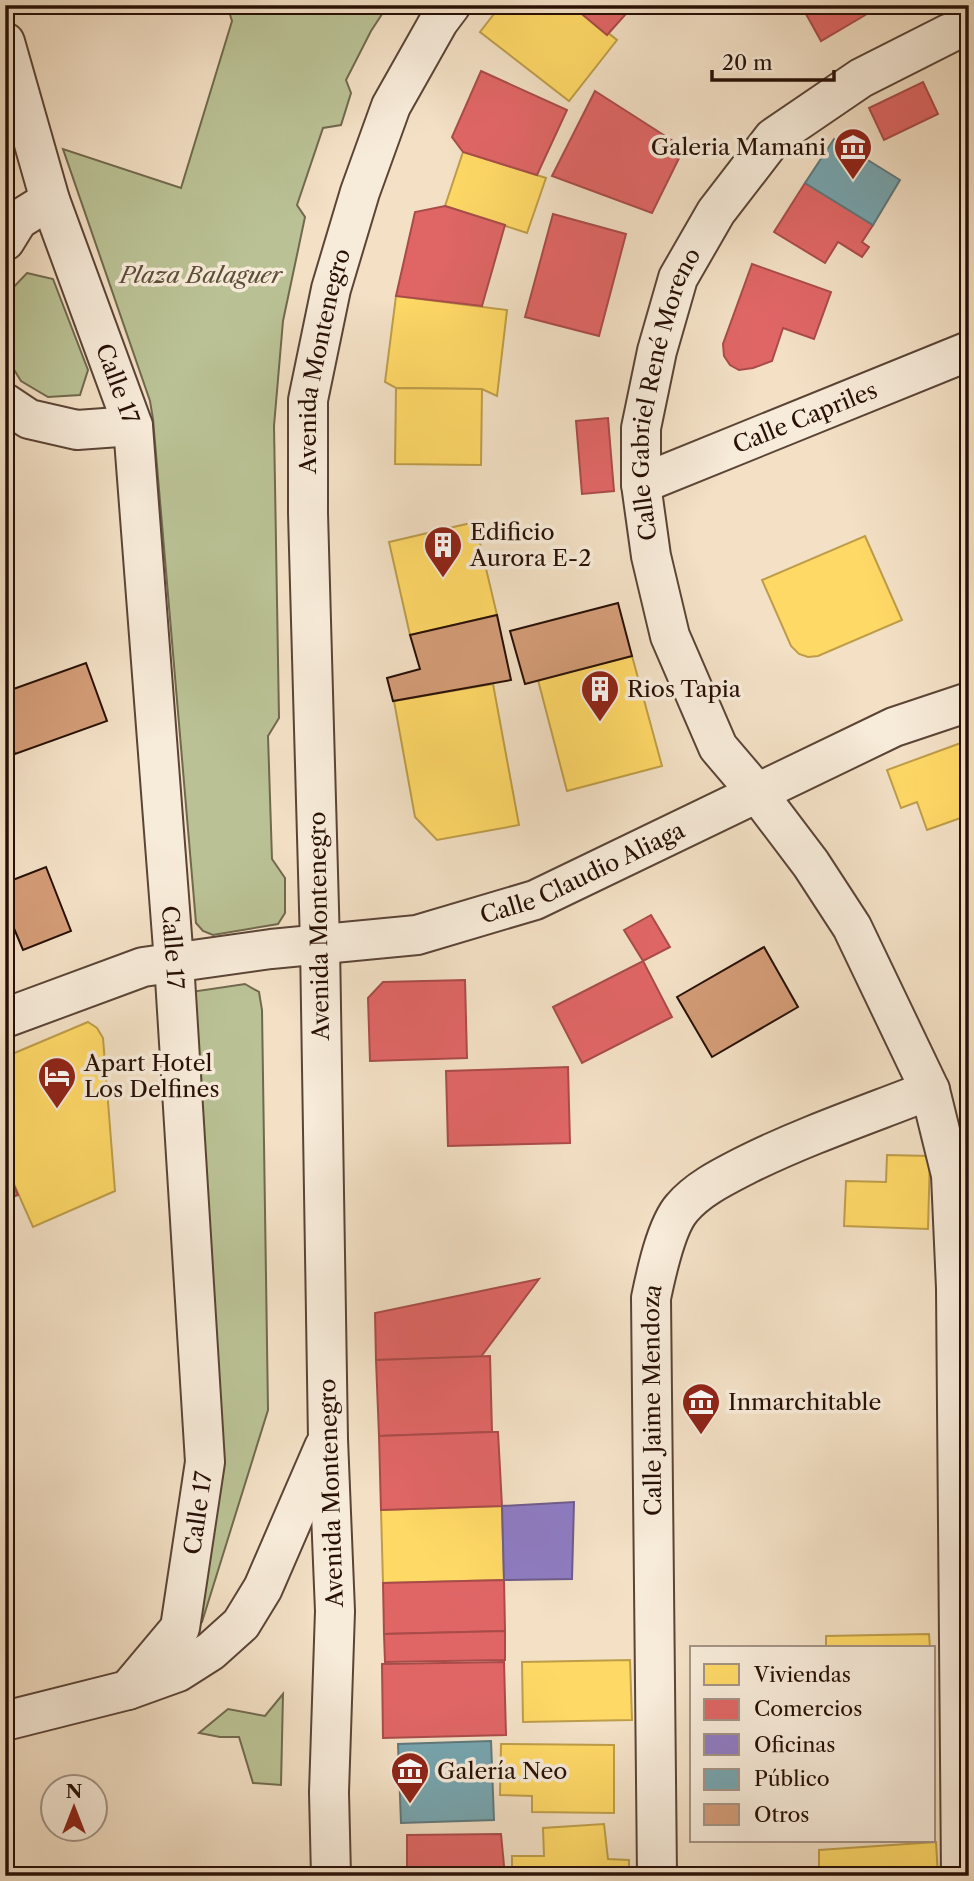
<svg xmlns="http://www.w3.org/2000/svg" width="974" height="1881" viewBox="0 0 974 1881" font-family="'Libre Caslon Text',serif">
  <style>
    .green { fill: #bac295; stroke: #71694e; stroke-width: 2 }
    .homes { fill: #ffd966; stroke: #be9d49; stroke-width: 2 }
    .shops { fill: #e06666; stroke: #a94c49; stroke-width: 2 }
    .offices { fill: #8e7cc3; stroke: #6f5c8a; stroke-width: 2 }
    .public { fill: #76a5af; stroke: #5f787c; stroke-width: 2 }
    .building { fill: #d39c77; stroke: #281006; stroke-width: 2 }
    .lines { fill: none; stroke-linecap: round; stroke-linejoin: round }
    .minor-casing { stroke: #5b4436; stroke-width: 42 }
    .minor { stroke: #f7ebd9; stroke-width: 38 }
    .labels { text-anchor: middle; stroke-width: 7; stroke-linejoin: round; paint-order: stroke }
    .poi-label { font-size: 23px; fill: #281006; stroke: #f7ebd9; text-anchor: start }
    .park-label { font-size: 23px; font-style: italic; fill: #5b4e38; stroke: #f7ebd9 }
    .street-label { font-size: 23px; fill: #281006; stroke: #f7ebd9 }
  </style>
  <rect width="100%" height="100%" fill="#f3e0c5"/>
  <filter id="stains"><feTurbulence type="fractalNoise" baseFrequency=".00286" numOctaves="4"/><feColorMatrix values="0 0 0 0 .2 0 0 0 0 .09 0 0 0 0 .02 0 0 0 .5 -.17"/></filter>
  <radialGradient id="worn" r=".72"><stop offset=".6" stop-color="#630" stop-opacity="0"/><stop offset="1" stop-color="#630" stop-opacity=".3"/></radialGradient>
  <g class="green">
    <path d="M 227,5 L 388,5 L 371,31 L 346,80 L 351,93 L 341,125 L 323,128 L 297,205 L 305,217 L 283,321 L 274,426 L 279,718 L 268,736 L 272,859 L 285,878 L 285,913 L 278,924 L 213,935 L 203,931 L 196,923 L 153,419 L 150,401 L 63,149 L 181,188 L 232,21 Z"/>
    <path d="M 27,273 L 53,279 L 88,370 L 80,395 L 48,397 L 21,381 L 5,355 L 5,304 L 8,293 Z"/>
    <path d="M 245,984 L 259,992 L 262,1010 L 268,1410 L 202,1622 L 177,1647 L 192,1605 L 177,994 Z"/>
    <path d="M 283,1694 L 281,1785 L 253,1783 L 239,1737 L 220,1737 L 199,1733 L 228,1709 L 265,1716 Z"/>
  </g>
  <g class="homes">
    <path d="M 501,5 L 573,5 L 617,40 L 569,101 L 480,32 Z"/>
    <path d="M 463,152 L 546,178 L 527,233 L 445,206 Z"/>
    <path d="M 396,296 L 507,310 L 497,396 L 482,389 L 396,388 L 385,382 Z"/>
    <path d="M 396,388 L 482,389 L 481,465 L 395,464 Z"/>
    <path d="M 475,522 L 497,615 L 410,635 L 389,542 Z"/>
    <path d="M 865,536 L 902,620 L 818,656 L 808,657 L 799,654 L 791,646 L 762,580 Z"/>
    <path d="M 632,656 L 662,766 L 567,791 L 538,680 Z"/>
    <path d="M 493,684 L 519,825 L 437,840 L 415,817 L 394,701 Z"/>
    <path d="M 969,740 L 969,815 L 927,830 L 917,802 L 901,808 L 887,770 Z"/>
    <path d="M 88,1022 L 97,1028 L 103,1038 L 115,1191 L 33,1227 L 5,1164 L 5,1057 Z"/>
    <path d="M 887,1155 L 930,1156 L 928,1229 L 844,1226 L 846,1181 L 886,1182 Z"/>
    <path d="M 502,1506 L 504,1580 L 383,1583 L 381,1510 Z"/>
    <path d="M 929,1634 L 930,1648 L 826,1648 L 826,1636 Z"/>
    <path d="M 630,1660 L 632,1720 L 523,1722 L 522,1662 Z"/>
    <path d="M 501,1744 L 614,1745 L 614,1813 L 532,1812 L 532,1796 L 500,1795 Z"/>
    <path d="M 604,1824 L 608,1859 L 629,1860 L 629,1876 L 512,1876 L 512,1856 L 544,1856 L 543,1828 Z"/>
    <path d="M 936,1842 L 938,1876 L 819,1876 L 819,1850 Z"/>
  </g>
  <g class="shops">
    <path d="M 571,5 L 634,5 L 607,35 Z"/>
    <path d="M 801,5 L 862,5 L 867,14 L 821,41 Z"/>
    <path d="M 481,71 L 567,110 L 537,175 L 463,152 L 452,137 Z"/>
    <path d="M 923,82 L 938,114 L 884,140 L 869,108 Z"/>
    <path d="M 595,91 L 684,148 L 652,213 L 552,176 Z"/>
    <path d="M 805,183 L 873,225 L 862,242 L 869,247 L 862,257 L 838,242 L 825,263 L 774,232 Z"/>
    <path d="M 445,206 L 505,225 L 482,306 L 396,296 L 415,212 Z"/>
    <path d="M 553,214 L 626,234 L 599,336 L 525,317 Z"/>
    <path d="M 752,264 L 831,292 L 814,339 L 783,328 L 772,361 L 753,368 L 739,370 L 730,365 L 724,356 L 723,344 Z"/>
    <path d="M 608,418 L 614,491 L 582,494 L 576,421 Z"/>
    <path d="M 651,915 L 670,947 L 643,961 L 624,930 Z"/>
    <path d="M 643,961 L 672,1017 L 582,1063 L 553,1007 Z"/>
    <path d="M 465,980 L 467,1058 L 370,1061 L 368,998 L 383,982 Z"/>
    <path d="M 568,1067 L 570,1143 L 448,1146 L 446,1071 Z"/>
    <path d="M 5,1164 L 18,1195 L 5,1200 Z"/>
    <path d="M 539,1279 L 480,1358 L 376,1360 L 375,1313 Z"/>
    <path d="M 490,1356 L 492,1432 L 379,1436 L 376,1360 Z"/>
    <path d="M 492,1432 L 498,1432 L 502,1506 L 381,1510 L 379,1436 Z"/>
    <path d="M 504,1580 L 505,1631 L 384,1634 L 383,1583 Z"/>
    <path d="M 505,1631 L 505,1660 L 385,1662 L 384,1634 Z"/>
    <path d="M 504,1662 L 506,1735 L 383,1738 L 382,1664 Z"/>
    <path d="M 501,1834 L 505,1876 L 407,1876 L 407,1835 Z"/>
  </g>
  <path class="offices" d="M 574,1502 L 572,1579 L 504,1580 L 502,1506 Z"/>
  <g class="public">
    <path d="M 834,139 L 900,180 L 873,225 L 805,183 Z"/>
    <path d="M 491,1741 L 494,1820 L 401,1823 L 398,1744 Z"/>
  </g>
  <g class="building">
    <path d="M 618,603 L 632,656 L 525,684 L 510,631 Z"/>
    <path d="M 497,615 L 511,680 L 393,701 L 387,678 L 420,669 L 410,635 Z"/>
    <path d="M 86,663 L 107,721 L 15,754 L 5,725 L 5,692 Z"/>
    <path d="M 46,867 L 71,931 L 23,950 L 5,907 L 5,883 Z"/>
    <path d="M 764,947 L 798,1007 L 712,1057 L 677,997 Z"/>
  </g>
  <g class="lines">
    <defs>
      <g id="minor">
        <path id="s1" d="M 5,42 L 50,200 L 133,426 L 174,962 L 205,1462 L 180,1628 L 128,1690"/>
        <path d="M 5,241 L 18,220 L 50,200"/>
        <path d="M 5,403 L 29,419 L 77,430 L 133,426"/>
        <path id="s2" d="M 641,484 L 969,351"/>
        <path id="s3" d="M 5,1018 L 143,967 L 271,949 L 417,935 L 535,900 L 894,727 L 969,702"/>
        <path d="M 5,1721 L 128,1690 L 178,1672 L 211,1651 L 241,1624 L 263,1588 L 324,1447"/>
        <path id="s4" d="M 331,1876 L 329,1792 L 335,1611 L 328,1439 L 320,944 L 308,513 L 308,400 L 331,289 L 360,192 L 391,106 L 439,21 L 451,5"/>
        <path id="s5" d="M 657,1876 L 651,1298 C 656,1274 666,1226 682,1208 C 699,1188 725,1176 748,1164 C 807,1135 869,1114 930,1090"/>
        <path id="s6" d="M 961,1876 L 956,1288 L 951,1175 L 930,1090 L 852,927 L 811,864 L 758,794 L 718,747 L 670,636 L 651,556 L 641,484 L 641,428 L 657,351 L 678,278 L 716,212 L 773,138 L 861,78 L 950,33 L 969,26"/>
      </g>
    </defs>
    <use href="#minor" class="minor-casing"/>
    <use href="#minor" class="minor"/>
  </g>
  <defs>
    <symbol id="museum-pin" viewBox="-11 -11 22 30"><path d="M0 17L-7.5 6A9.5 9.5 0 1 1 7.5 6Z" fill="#8f2418" stroke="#f7ebd9"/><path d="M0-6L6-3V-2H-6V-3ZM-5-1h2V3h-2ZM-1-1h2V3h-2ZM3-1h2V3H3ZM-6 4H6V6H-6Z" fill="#fff"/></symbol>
    <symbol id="building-pin" viewBox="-11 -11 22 30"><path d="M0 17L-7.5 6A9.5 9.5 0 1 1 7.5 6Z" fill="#8f2418" stroke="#f7ebd9"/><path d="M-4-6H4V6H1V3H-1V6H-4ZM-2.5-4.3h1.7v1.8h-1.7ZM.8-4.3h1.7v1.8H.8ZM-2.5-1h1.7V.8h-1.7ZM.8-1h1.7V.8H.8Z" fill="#fff"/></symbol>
    <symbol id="hotel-pin" viewBox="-11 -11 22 30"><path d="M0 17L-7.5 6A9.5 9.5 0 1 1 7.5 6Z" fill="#8f2418" stroke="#f7ebd9"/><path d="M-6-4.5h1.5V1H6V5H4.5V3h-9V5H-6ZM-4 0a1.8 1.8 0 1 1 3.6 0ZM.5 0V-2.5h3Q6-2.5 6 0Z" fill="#fff"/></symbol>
  </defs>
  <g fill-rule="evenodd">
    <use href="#museum-pin" x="831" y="125" width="44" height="60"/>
    <use href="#building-pin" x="421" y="523" width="44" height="60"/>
    <use href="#building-pin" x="578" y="667" width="44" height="60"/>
    <use href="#hotel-pin" x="35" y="1054" width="44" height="60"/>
    <use href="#museum-pin" x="679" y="1380" width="44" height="60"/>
    <use href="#museum-pin" x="388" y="1749" width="44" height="60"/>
  </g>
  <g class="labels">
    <g class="poi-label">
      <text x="826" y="155" text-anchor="end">Galeria Mamani</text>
      <text x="470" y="540">Edificio<tspan x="470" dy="26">Aurora E-2</tspan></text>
      <text x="627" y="697">Rios Tapia</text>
      <text x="84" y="1071">Apart Hotel<tspan x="84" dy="26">Los Delfines</tspan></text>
      <text x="728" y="1410">Inmarchitable</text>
      <text x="437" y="1779">Galería Neo</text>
    </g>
    <g class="park-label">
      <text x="201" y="283">Plaza Balaguer</text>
    </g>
    <g class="street-label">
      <text dy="8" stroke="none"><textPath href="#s4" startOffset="1517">Avenida Montenegro</textPath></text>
      <text dy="8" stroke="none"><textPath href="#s1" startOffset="360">Calle 17</textPath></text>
      <text dy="8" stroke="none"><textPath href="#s6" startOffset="1563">Calle Gabriel René Moreno</textPath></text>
      <text dy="8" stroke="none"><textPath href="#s2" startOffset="177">Calle Capriles</textPath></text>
      <text dy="8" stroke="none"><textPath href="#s3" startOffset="600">Calle Claudio Aliaga</textPath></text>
      <text transform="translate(319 926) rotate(-91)" y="8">Avenida Montenegro</text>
      <text dy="8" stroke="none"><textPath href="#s1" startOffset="928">Calle 17</textPath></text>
      <text dy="8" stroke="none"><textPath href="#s5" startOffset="476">Calle Jaime Mendoza</textPath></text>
      <text transform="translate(331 1493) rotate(-92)" y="8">Avenida Montenegro</text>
      <text transform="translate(198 1513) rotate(-82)" y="8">Calle 17</text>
    </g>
  </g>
  <rect width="974" height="1881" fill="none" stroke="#f3e0c5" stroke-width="28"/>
  <rect x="7" y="7" width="960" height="1867" fill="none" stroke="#281006" stroke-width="3.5"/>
  <rect x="14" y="14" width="946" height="1853" fill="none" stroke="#281006" stroke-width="2"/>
  <rect x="690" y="1646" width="245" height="196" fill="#f7ebd9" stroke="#a49385" stroke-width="2"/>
  <rect x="704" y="1664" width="35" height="21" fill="#ffd966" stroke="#a49385" stroke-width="2"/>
  <text x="754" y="1682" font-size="21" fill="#281006">Viviendas</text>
  <rect x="704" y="1699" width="35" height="21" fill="#e06666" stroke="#a49385" stroke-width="2"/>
  <text x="754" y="1716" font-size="21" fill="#281006">Comercios</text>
  <rect x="704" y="1734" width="35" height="21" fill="#8e7cc3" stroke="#a49385" stroke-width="2"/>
  <text x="754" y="1752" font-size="21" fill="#281006">Oficinas</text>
  <rect x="704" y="1769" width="35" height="21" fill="#76a5af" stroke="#a49385" stroke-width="2"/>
  <text x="754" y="1786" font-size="21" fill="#281006">Público</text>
  <rect x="704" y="1804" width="35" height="21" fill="#d39c77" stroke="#a49385" stroke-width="2"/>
  <text x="754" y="1822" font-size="21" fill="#281006">Otros</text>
  <g transform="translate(74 1808)"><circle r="33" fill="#f7ebd9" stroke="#a49385" stroke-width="2"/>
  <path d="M0-5L12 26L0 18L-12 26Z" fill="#8f2418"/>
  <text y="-10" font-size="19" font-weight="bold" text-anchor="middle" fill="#281006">N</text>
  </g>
  <path d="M712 70v10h122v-10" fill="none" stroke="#281006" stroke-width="3.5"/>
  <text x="722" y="70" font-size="21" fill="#281006" stroke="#f7ebd9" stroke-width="5" paint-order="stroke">20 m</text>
  <rect width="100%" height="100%" filter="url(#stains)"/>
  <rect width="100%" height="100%" fill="url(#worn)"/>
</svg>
